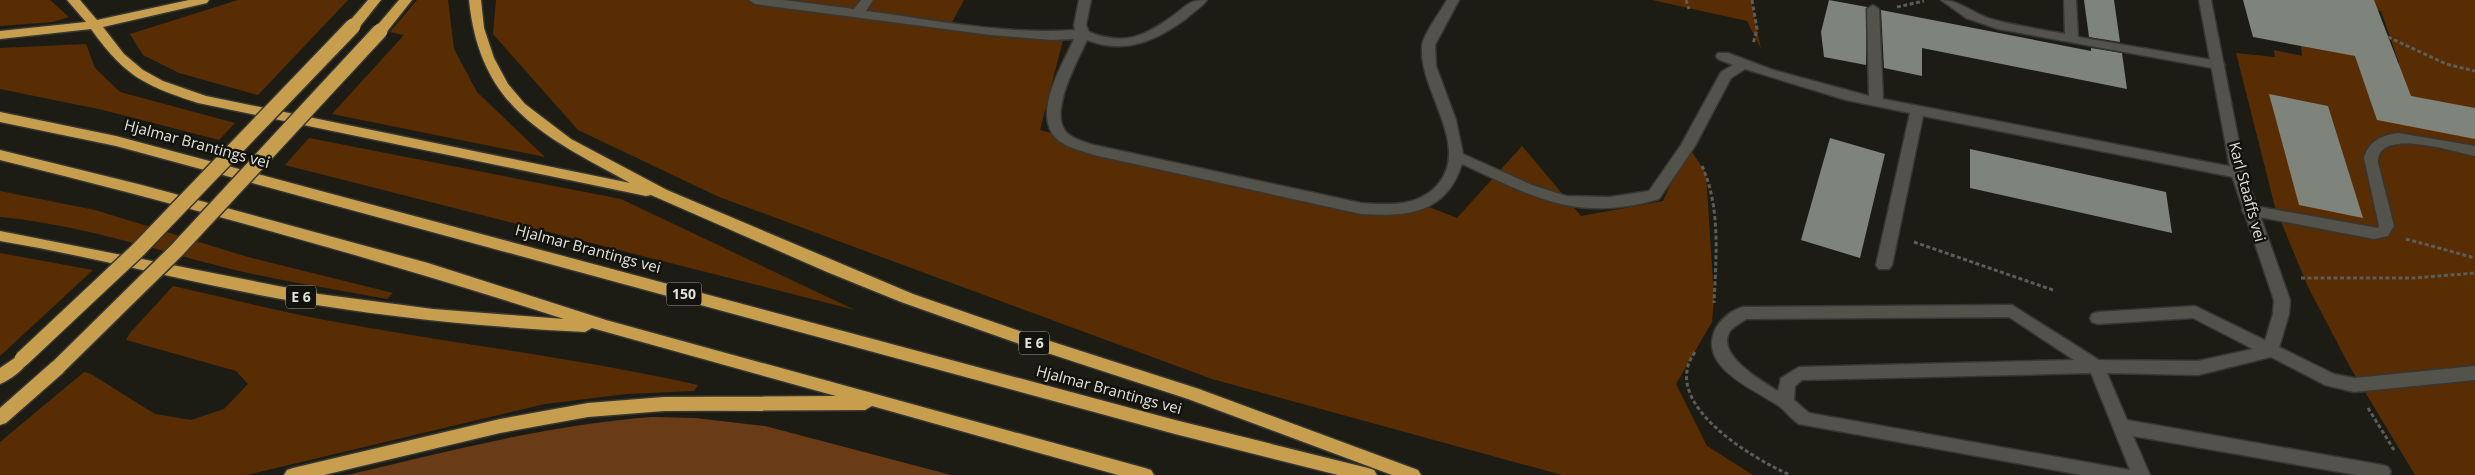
<svg xmlns="http://www.w3.org/2000/svg" width="2475" height="475" viewBox="0 0 2475 475" font-family="'Open Sans',sans-serif">
  <style>
    .green { fill: #582d04 }
    .forest { fill: #693c17 }
    .building { fill: #7e837b }
    .lines { fill: none; stroke-linecap: round; stroke-linejoin: round }
    .lane-casing { stroke: #363633; stroke-width: 3 }
    .street-casing { stroke: #363633; stroke-width: 3 }
    .highway-casing { stroke: #363633; stroke-width: 3 }
    .path { stroke: #5d5d57; stroke-width: 3; stroke-dasharray: 4 2.5; stroke-linecap: butt }
    .lane { fill: #53534b; fill-rule: evenodd }
    .street { fill: #53534b; fill-rule: evenodd }
    .highway { fill: #c79e4e; fill-rule: evenodd }
    .highway-bridge-casing { stroke: #363633; stroke-width: 18; stroke-linecap: butt }
    .highway-bridge { stroke: #c79e4e; stroke-width: 15 }
    .labels { text-anchor: middle; stroke-width: 5; stroke-linejoin: round; paint-order: stroke }
    .shield { fill: #13130c; stroke: #a4a49e; stroke-width: 1 }
    .shield-label { font-size: 14px; font-weight: bold; fill: #e2e2dd }
    .street-label { font-size: 15px; fill: #e2e2dd; stroke: #13130c }
  </style>
  <rect width="100%" height="100%" fill="#1c1c15"/>
  <g class="green">
    <path d="M 0,0 L 50,0 L 69,17 L 53,22 L 0,26 Z"/>
    <path d="M 238,0 L 348,0 L 258,95 L 179,73 L 143,55 L 130,34 Z"/>
    <path d="M 417,0 L 448,0 L 454,49 L 477,92 L 545,157 L 332,114 L 404,35 L 390,32 Z"/>
    <path d="M 496,0 L 964,0 L 950,26 L 1063,40 L 1040,130 L 1352,213 L 1429,207 L 1457,218 L 1522,146 L 1581,216 L 1663,201 L 1688,146 L 1706,173 L 1714,299 L 1712,322 L 1676,384 L 1707,446 L 1753,475 L 1562,475 L 1212,379 L 719,197 L 578,130 L 493,34 Z"/>
    <path d="M 1652,0 L 1751,0 L 1761,49 L 1747,21 Z"/>
    <path d="M 2319,0 L 2475,0 L 2475,475 L 2415,475 L 2350,367 L 2308,287 L 2275,207 L 2236,53 L 2275,57 L 2274,50 L 2302,56 L 2301,46 L 2399,63 L 2381,11 Z"/>
    <path d="M 86,44 L 95,68 L 120,92 L 235,123 L 219,140 L 103,110 L 0,89 L 0,48 Z"/>
    <path d="M 309,138 L 621,199 L 855,310 L 285,165 Z"/>
    <path d="M 0,191 L 95,210 L 248,257 L 393,293 L 387,299 C 334,289 279,281 227,268 C 152,249 77,224 0,217 Z"/>
    <path d="M 0,253 L 93,270 L 0,356 Z"/>
    <path d="M 173,286 C 231,299 288,314 347,324 C 464,345 582,359 698,385 L 694,391 L 627,394 L 545,404 L 247,475 L 0,475 L 0,442 L 84,372 L 91,374 L 155,414 L 191,420 L 224,409 L 248,384 L 236,371 L 126,340 L 130,333 Z"/>
  </g>
  <path class="forest" d="M 652,417 L 695,418 L 765,426 L 951,475 L 347,475 C 448,451 548,425 652,417 Z"/>
  <g class="building">
    <path d="M 1829,0 L 1867,7 L 1866,65 L 1824,57 L 1821,32 Z"/>
    <path d="M 2084,0 L 2114,0 L 2120,42 L 2089,37 Z"/>
    <path d="M 2243,0 L 2374,0 L 2411,96 L 2475,108 L 2475,139 L 2377,120 L 2355,56 L 2253,37 Z"/>
    <path d="M 1881,10 L 2091,51 L 2091,48 L 2122,53 L 2127,89 L 1922,48 L 1922,76 L 1884,68 Z"/>
    <path d="M 2269,94 L 2328,106 L 2363,218 L 2299,205 Z"/>
    <path d="M 1830,138 L 1885,154 L 1860,258 L 1801,240 Z"/>
    <path d="M 1970,149 L 2166,192 L 2172,233 L 1970,188 Z"/>
  </g>
  <g class="lines">
    <defs>
      <g id="lane">
        <path d="M 749,0 L 784,0 L 854,9 L 861,0 L 873,0 L 866,11 C 935,20 1006,35 1075,30 L 1074,25 L 1079,0 L 1091,0 L 1086,25 L 1089,32 C 1124,46 1144,37 1174,15 C 1187,5 1190,0 1207,0 C 1202,7 1193,12 1187,18 C 1156,41 1125,55 1087,40 C 1078,60 1051,108 1064,129 C 1069,138 1084,142 1094,145 L 1361,203 C 1390,205 1420,207 1439,183 C 1470,144 1419,90 1422,47 C 1422,36 1441,11 1447,0 L 1459,0 L 1435,45 L 1436,66 L 1456,120 L 1463,154 L 1532,185 L 1566,196 L 1610,197 L 1649,191 L 1681,145 L 1721,72 L 1733,65 L 1718,59 L 1716,56 L 1718,53 L 1728,53 L 1773,70 L 1869,96 L 1867,9 L 1873,5 L 1879,9 L 1883,99 L 2238,168 L 2245,173 L 2238,178 L 1923,116 L 1892,265 L 1889,269 L 1879,269 L 1876,265 L 1910,113 L 1846,100 L 1745,69 L 1731,78 L 1695,146 L 1659,199 C 1577,223 1534,197 1462,164 C 1446,214 1407,217 1361,214 L 1094,155 C 1082,151 1068,148 1058,140 C 1030,116 1063,64 1074,39 L 1052,40 L 991,35 L 755,4 Z"/>
        <path d="M 1941,0 C 1960,0 1972,13 1991,19 C 2015,26 2041,29 2065,34 L 2064,0 L 2076,0 L 2078,37 L 2218,61 L 2225,65 L 2218,69 L 1998,29 L 1966,18 Z"/>
        <path d="M 2398,133 L 2475,146 L 2475,156 C 2455,152 2376,126 2378,163 L 2394,226 L 2388,236 L 2374,239 L 2249,215 L 2244,214 L 2242,210 L 2244,206 L 2249,205 L 2378,228 L 2379,226 L 2364,158 C 2368,142 2382,135 2398,133 Z"/>
        <path d="M 2012,305 L 2099,360 L 2198,361 L 2253,349 L 2193,318 L 2098,324 L 2092,322 L 2090,318 L 2092,314 L 2098,312 L 2195,306 L 2334,374 L 2354,378 L 2475,366 L 2475,380 L 2354,392 L 2325,385 L 2271,357 L 2198,375 L 2107,373 L 2127,420 L 2382,465 L 2388,467 L 2391,472 L 2389,475 L 2357,475 L 2133,436 L 2150,475 L 2082,475 L 1799,424 C 1791,419 1786,411 1779,406 C 1754,389 1696,367 1716,328 C 1722,318 1732,310 1743,307 ZM 2009,317 L 2074,360 L 1799,367 L 1781,378 L 1778,391 C 1762,381 1715,355 1730,331 C 1734,326 1741,323 1746,319 ZM 2091,373 L 2130,470 L 1809,413 L 1794,400 L 1795,386 L 1802,380 Z"/>
      </g>
      <path id="street" d="M 2199,0 L 2211,0 L 2245,173 L 2290,300 L 2289,314 L 2278,351 L 2276,356 L 2270,357 L 2264,356 L 2262,351 L 2273,314 L 2274,300 L 2231,173 Z"/>
      <g id="highway">
        <path d="M 67,0 L 80,0 L 97,20 L 189,0 L 209,0 L 207,3 L 103,27 L 124,54 L 143,70 L 163,81 L 206,96 L 630,183 C 544,136 480,108 469,0 L 481,0 L 484,28 L 494,58 L 508,84 L 525,104 L 571,139 L 667,190 L 913,294 L 1025,333 L 1199,389 L 1418,470 L 1421,475 L 1392,475 L 1188,399 L 1014,342 L 901,302 L 827,272 L 651,195 L 646,196 L 198,103 C 143,85 125,76 91,29 L 0,39 L 0,31 L 86,22 Z"/>
        <path d="M 368,0 L 381,0 L 358,29 L 348,29 L 347,26 L 348,23 Z"/>
        <path d="M 399,0 L 412,0 L 385,34 L 375,34 L 374,31 L 375,28 Z"/>
        <path d="M 0,112 L 116,136 L 1175,420 L 1368,468 L 1374,470 L 1377,475 L 1338,475 L 1175,434 L 116,146 L 0,122 Z"/>
        <path d="M 0,150 L 142,185 L 428,263 L 606,320 L 1145,468 L 1151,470 L 1154,475 L 1118,475 L 872,406 L 865,410 L 664,411 L 588,417 L 500,433 L 324,475 L 284,475 L 287,470 L 293,468 L 500,419 L 588,403 L 664,397 L 836,396 L 592,328 L 585,332 C 483,327 382,317 281,299 C 187,282 95,257 0,241 L 0,231 L 319,294 L 433,309 L 564,319 C 378,259 190,207 0,160 Z"/>
        <path d="M 22,353 L 28,354 L 30,359 C 25,369 10,380 0,384 L 0,368 Z"/>
        <path d="M 58,360 L 64,362 L 66,367 L 64,372 L 6,423 L 0,425 L 0,408 L 52,362 Z"/>
      </g>
    </defs>
    <use href="#lane" class="lane-casing"/>
    <use href="#street" class="street-casing"/>
    <use href="#highway" class="highway-casing"/>
    <g class="path">
      <path d="M 1686,0 L 1689,9"/>
      <path d="M 1752,0 L 1757,29 L 1753,44"/>
      <path d="M 1897,7 L 1924,1"/>
      <path d="M 2388,37 L 2446,64 L 2475,71"/>
      <path d="M 1702,166 C 1721,207 1716,259 1714,303"/>
      <path d="M 2406,239 L 2475,258"/>
      <path d="M 1914,242 L 2053,290"/>
      <path d="M 2301,278 L 2414,278 L 2475,273"/>
      <path d="M 1695,352 C 1658,403 1752,458 1790,475"/>
      <path d="M 2368,408 L 2394,450"/>
    </g>
    <use href="#lane" class="lane"/>
    <use href="#street" class="street"/>
    <use href="#highway" class="highway"/>
    <defs>
      <g id="highway-bridge">
        <path d="M 22,359 L 138,250 L 353,26"/>
        <path d="M 58,367 L 176,251 L 380,31"/>
      </g>
    </defs>
    <use href="#highway-bridge" class="highway-bridge-casing"/>
    <use href="#highway-bridge" class="highway-bridge"/>
  </g>
  <g class="labels">
    <g class="shield">
      <rect x="666.5" y="282.5" width="35" height="23" rx="4"/>
      <rect x="286" y="285.5" width="30" height="23" rx="4"/>
      <rect x="1019" y="331.5" width="30" height="23" rx="4"/>
    </g>
    <g class="shield-label">
      <text x="684" y="299">150</text>
      <text x="301" y="302">E 6</text>
      <text x="1034" y="348">E 6</text>
    </g>
    <g class="street-label">
      <text transform="translate(197 144) rotate(15)" y="5">Hjalmar Brantings vei</text>
      <text transform="translate(2247 192) rotate(75)" y="5">Karl Staaffs vei</text>
      <text transform="translate(588 249) rotate(15)" y="5">Hjalmar Brantings vei</text>
      <text transform="translate(1109 390) rotate(15)" y="5">Hjalmar Brantings vei</text>
    </g>
  </g>
</svg>
